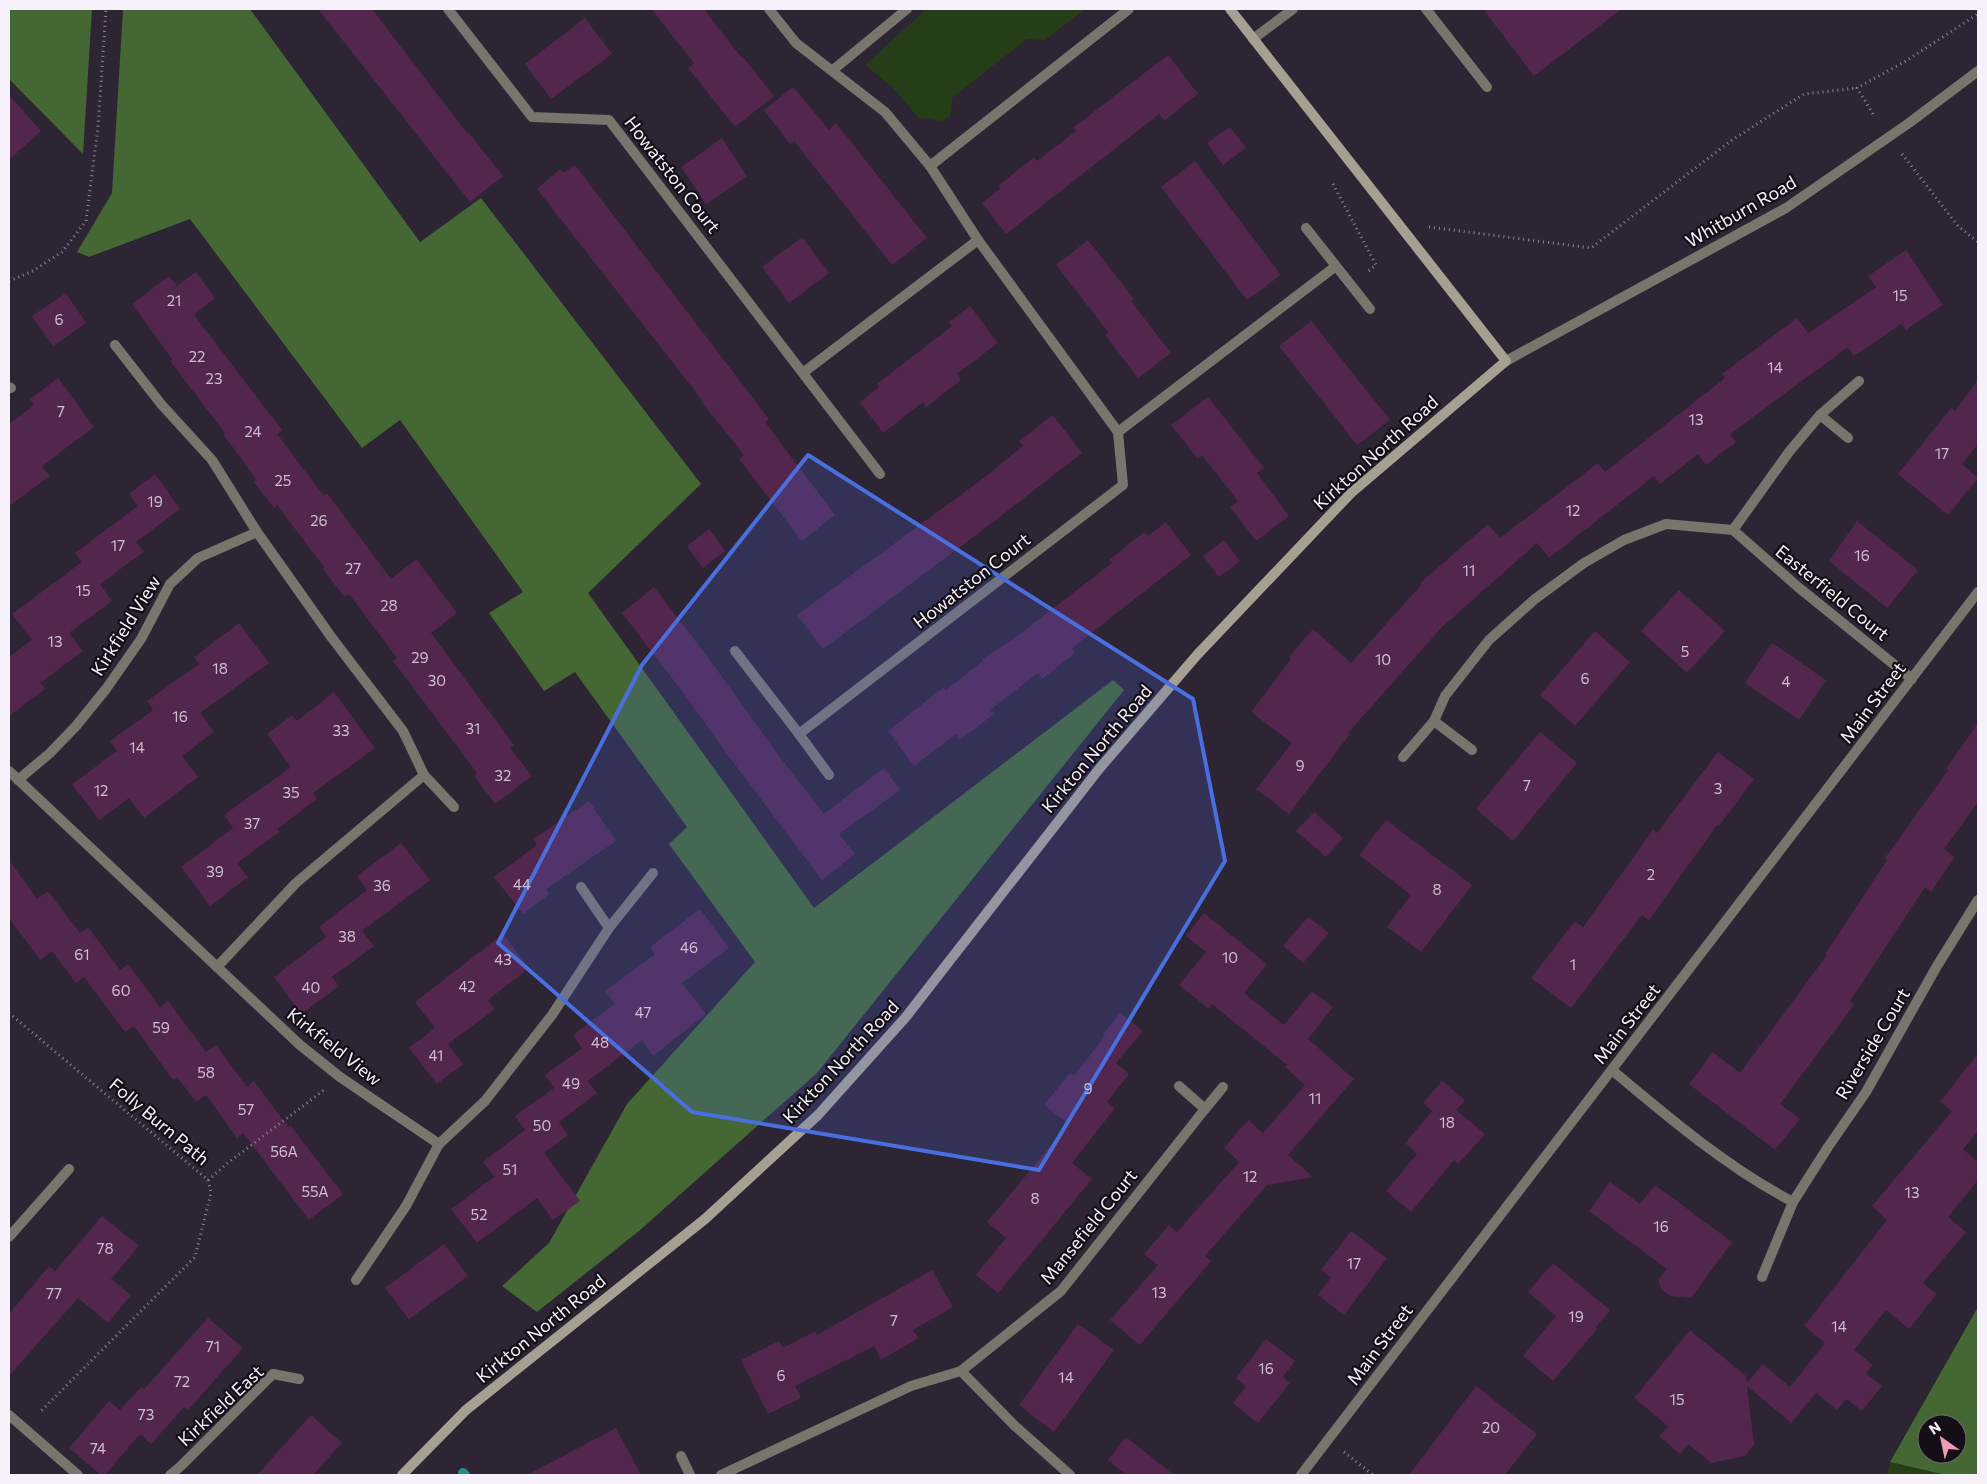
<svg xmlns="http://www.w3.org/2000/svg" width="1987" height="1484" viewBox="0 0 1987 1484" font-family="Commissioner,sans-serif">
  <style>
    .green { fill: #253e17 }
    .forest { fill: #446733; fill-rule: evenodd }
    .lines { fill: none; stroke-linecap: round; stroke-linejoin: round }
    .stream { stroke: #27898c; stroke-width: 10 }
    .building { fill: #53264e }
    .path { stroke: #8e8794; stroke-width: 3; stroke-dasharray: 1 4; stroke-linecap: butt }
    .lane { stroke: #78756c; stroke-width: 10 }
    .street { stroke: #78756c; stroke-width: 10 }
    .secondary { stroke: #a6a092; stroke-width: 10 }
    .marked { fill: #496fdf; fill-opacity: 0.2; stroke: #496fdf; stroke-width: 4; stroke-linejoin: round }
    .labels { text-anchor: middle; stroke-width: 4.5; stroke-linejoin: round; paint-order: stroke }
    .number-label { font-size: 15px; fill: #cebed0 }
    .street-label { font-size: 18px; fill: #f7f1fc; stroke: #140f17 }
  </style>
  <rect width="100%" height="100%" fill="#2d2434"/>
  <g class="green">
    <path d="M 926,9 L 1085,9 L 1045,40 L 1027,39 L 952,98 L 951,115 L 943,121 L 919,118 L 893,88 L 865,65 Z"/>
    <path d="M 1890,1462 L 1946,1475 L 1887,1475 Z"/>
  </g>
  <g class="forest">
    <path d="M 9,9 L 92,9 L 83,154 L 9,79 Z"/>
    <path d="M 123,9 L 250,9 L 420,242 L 481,198 L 701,484 L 588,593 L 814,908 L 1113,680 L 1124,690 L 817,1073 L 639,1231 L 537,1312 L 502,1286 L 549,1243 L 627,1104 L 755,962 L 669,844 L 687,827 L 575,672 L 544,691 L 489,613 L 523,592 L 400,420 L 362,448 L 190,219 L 89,257 L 77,252 L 112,193 Z"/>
    <path d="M 1978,1307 L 1978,1475 L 1946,1475 L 1890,1462 ZM 1927,1424 L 1957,1424 L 1957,1454 L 1927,1454 Z"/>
  </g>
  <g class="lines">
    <path class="stream" d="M 463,1473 L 465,1475"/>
  </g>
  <g class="building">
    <path d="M 318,9 L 372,9 L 467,133 L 468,132 L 503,176 L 470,202 Z"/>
    <path d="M 651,9 L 704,9 L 741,57 L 742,56 L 774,96 L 735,127 L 688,68 L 694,63 Z"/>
    <path d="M 1483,9 L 1622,9 L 1534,76 Z"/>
    <path d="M 585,18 L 612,54 L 551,99 L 525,64 Z"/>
    <path d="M 1168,55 L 1198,94 L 1164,121 L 1159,114 L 1006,234 L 982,203 L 1000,189 L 998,186 L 1034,157 L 1037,161 L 1076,131 L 1074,127 Z"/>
    <path d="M 793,87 L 829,130 L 836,123 L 927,238 L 892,265 L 794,141 L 790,144 L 764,110 Z"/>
    <path d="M 9,95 L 41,131 L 9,160 Z"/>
    <path d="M 1230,127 L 1246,148 L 1223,165 L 1207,143 Z"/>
    <path d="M 722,138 L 747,176 L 706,204 L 681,167 Z"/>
    <path d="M 1195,161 L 1281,275 L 1247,300 L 1161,187 Z"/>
    <path d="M 575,165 L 769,419 L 765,422 L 835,515 L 802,541 L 739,459 L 744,455 L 701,401 L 702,400 L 537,189 L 560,169 L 563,173 Z"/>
    <path d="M 802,237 L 829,273 L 789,303 L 762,267 Z"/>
    <path d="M 1088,240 L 1134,299 L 1131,301 L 1171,353 L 1138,378 L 1105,335 L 1108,332 L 1056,265 Z"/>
    <path d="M 1906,250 L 1943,305 L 1906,330 L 1901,324 L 1854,356 L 1848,347 L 1730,434 L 1736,442 L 1706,465 L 1698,454 L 1660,484 L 1654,476 L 1549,558 L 1537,543 L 1442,627 L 1348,733 L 1350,734 L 1289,814 L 1256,789 L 1292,743 L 1251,712 L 1291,659 L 1289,657 L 1313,629 L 1351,663 L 1421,585 L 1420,583 L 1488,524 L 1500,538 L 1598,463 L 1605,472 L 1725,378 L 1722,374 L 1797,318 L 1808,333 L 1876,287 L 1868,276 Z"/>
    <path d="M 196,272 L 215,298 L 194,315 L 282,430 L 277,434 L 324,496 L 327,493 L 391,579 L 416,559 L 457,613 L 431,633 L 514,745 L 510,748 L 532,776 L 495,804 L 474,776 L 477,773 L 393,661 L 397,658 L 349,594 L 344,597 L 323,569 L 324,567 L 277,505 L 274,508 L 254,482 L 257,480 L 223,434 L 225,433 L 170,361 L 172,359 L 132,304 L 169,276 L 177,286 Z"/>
    <path d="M 66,293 L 86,323 L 53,346 L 32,316 Z"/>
    <path d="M 970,306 L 998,343 L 957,374 L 961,380 L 926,407 L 923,402 L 883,433 L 860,402 L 879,387 L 877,384 L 952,326 L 949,322 Z"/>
    <path d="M 1311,321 L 1390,420 L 1357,445 L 1279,346 Z"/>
    <path d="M 58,378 L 94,427 L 42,466 L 50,476 L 9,506 L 9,424 L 34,405 L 30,399 Z"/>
    <path d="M 1978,380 L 1978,444 L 1962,464 L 1978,478 L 1948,515 L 1898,474 L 1951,408 L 1955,411 Z"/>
    <path d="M 1208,397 L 1264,468 L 1257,473 L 1289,516 L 1256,541 L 1230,507 L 1238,501 L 1202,455 L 1198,459 L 1171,425 Z"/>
    <path d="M 1053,415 L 1082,453 L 984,529 L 823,649 L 797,615 L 985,477 L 1023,446 L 1019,441 Z"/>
    <path d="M 155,474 L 180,509 L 136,542 L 144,552 L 100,584 L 112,601 L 69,633 L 83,651 L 40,683 L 45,689 L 9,716 L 9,657 L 32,640 L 12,614 L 82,562 L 75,553 L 138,506 L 129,494 Z"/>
    <path d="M 1857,521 L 1918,570 L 1887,608 L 1829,561 Z"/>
    <path d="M 1166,522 L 1191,555 L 1072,648 L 1075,653 L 1042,679 L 1038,673 L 990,710 L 994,714 L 960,740 L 956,734 L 914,766 L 888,731 L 944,687 L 946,690 L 983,661 L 982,659 L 1012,640 L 1112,563 L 1109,560 L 1144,532 L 1148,536 Z"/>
    <path d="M 709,529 L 725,551 L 703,568 L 687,546 Z"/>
    <path d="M 1224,540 L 1240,561 L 1219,577 L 1203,556 Z"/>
    <path d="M 654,587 L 707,656 L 776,752 L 824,814 L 884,768 L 900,790 L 839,834 L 855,854 L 822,880 L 727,754 L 685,695 L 622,613 Z"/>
    <path d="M 1679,590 L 1725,631 L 1687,673 L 1641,631 Z"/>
    <path d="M 239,623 L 269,663 L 200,713 L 214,732 L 182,756 L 198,777 L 144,818 L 129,798 L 99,820 L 72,784 L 117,751 L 110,741 L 153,710 L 147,701 L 199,664 L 194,657 Z"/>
    <path d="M 1595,631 L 1630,662 L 1575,726 L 1540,695 Z"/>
    <path d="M 1772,643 L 1826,680 L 1799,720 L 1745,683 Z"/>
    <path d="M 334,692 L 375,748 L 313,793 L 317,799 L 277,829 L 279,832 L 237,863 L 248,877 L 210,906 L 181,867 L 233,828 L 224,815 L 291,767 L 267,734 L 292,715 L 297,721 Z"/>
    <path d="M 1978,723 L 1978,802 L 1944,849 L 1955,857 L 1931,892 L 1925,887 L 1850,1001 L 1854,1005 L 1780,1104 L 1800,1119 L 1775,1150 L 1689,1084 L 1713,1052 L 1740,1073 L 1827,955 L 1825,954 L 1887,860 L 1885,858 L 1948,770 L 1946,769 Z"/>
    <path d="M 1540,732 L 1577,763 L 1513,841 L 1476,809 Z"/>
    <path d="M 1718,752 L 1754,779 L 1719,826 L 1717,825 L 1649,920 L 1642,915 L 1571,1008 L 1531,978 L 1575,921 L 1583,927 L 1653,830 L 1657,833 Z"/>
    <path d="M 589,801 L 616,841 L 546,889 L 549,894 L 523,914 L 494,877 L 537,845 L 533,839 Z"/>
    <path d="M 1314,812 L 1343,838 L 1326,857 L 1296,831 Z"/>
    <path d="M 1386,820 L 1472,885 L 1421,952 L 1387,927 L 1411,895 L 1359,855 Z"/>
    <path d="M 401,843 L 430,880 L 362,931 L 374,946 L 332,977 L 339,986 L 301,1014 L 274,977 L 326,937 L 319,927 L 367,890 L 357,876 Z"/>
    <path d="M 9,860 L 37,899 L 48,891 L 80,933 L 88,927 L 120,970 L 128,964 L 160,1007 L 168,1001 L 206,1052 L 216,1045 L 247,1087 L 254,1081 L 288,1127 L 290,1125 L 343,1194 L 309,1220 L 243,1133 L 237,1138 L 206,1095 L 196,1102 L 177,1077 L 173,1080 L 134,1026 L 125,1032 L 84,977 L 76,983 L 52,951 L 40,960 L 9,918 Z"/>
    <path d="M 700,909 L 729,948 L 682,983 L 706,1014 L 653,1056 L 642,1040 L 588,1081 L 597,1093 L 559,1122 L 568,1135 L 544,1153 L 580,1201 L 553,1220 L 537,1198 L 477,1243 L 451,1209 L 494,1177 L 483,1162 L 525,1130 L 515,1116 L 554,1088 L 545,1075 L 582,1048 L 573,1035 L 615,1004 L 605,991 L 655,954 L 650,947 Z"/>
    <path d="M 1204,913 L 1267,964 L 1244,993 L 1284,1025 L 1312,991 L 1333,1007 L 1308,1039 L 1354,1079 L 1288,1155 L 1313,1177 L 1267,1185 L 1205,1256 L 1211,1261 L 1140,1345 L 1110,1320 L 1158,1265 L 1144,1254 L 1169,1225 L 1177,1232 L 1239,1162 L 1224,1148 L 1248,1120 L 1263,1133 L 1305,1085 L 1285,1067 L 1287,1065 L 1212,1004 L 1209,1009 L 1179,985 L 1206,952 L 1186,936 Z"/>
    <path d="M 1308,917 L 1329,933 L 1303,963 L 1283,946 Z"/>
    <path d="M 503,934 L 529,968 L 488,1000 L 495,1009 L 448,1044 L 463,1064 L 437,1084 L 409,1048 L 435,1028 L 415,1002 Z"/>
    <path d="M 1120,1013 L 1143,1031 L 1116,1063 L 1129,1074 L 1107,1102 L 1115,1108 L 1072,1163 L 1092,1179 L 998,1293 L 976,1275 L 1006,1238 L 987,1222 L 1069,1124 L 1044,1105 L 1070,1073 L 1074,1076 L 1105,1036 L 1103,1034 Z"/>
    <path d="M 1978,1053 L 1978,1131 L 1963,1149 L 1978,1162 L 1978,1180 L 1948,1217 L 1966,1232 L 1923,1283 L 1937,1294 L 1909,1329 L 1886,1310 L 1854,1350 L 1873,1365 L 1866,1374 L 1882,1386 L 1862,1411 L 1846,1399 L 1837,1410 L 1816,1393 L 1791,1423 L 1747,1386 L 1754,1445 L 1745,1456 L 1711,1463 L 1688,1444 L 1680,1454 L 1659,1436 L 1668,1426 L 1634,1398 L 1690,1330 L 1746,1376 L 1747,1383 L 1763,1364 L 1790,1387 L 1825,1343 L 1804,1326 L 1887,1220 L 1872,1206 L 1952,1111 L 1940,1102 Z"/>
    <path d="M 1442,1081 L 1465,1100 L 1456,1110 L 1485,1134 L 1458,1164 L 1454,1160 L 1411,1212 L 1386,1191 L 1417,1154 L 1405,1143 L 1432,1111 L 1423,1103 Z"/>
    <path d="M 1610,1182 L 1640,1204 L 1655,1185 L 1732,1242 L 1691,1298 L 1670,1296 L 1662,1290 L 1658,1280 L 1667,1269 L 1589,1211 Z"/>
    <path d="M 102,1216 L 139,1246 L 111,1279 L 131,1295 L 108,1323 L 78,1298 L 9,1376 L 9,1314 L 49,1266 L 55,1271 Z"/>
    <path d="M 1351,1231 L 1387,1258 L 1344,1315 L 1318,1295 L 1331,1278 L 1321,1270 Z"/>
    <path d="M 444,1244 L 468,1276 L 409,1319 L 385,1288 Z"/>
    <path d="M 1553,1263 L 1610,1310 L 1596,1327 L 1597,1329 L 1553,1381 L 1523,1356 L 1556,1316 L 1528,1292 Z"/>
    <path d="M 932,1270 L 953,1307 L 913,1330 L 918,1338 L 881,1360 L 874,1346 L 795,1386 L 801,1398 L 768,1414 L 741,1360 L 779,1341 L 783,1348 L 815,1331 L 817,1335 Z"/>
    <path d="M 208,1318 L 243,1348 L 188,1410 L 184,1407 L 151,1444 L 140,1434 L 105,1475 L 101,1475 L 69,1448 L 109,1401 L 120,1410 L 141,1387 L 144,1389 Z"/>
    <path d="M 1078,1324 L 1114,1350 L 1054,1432 L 1019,1405 Z"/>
    <path d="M 1266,1339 L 1295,1361 L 1283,1377 L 1290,1383 L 1258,1423 L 1233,1403 L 1246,1386 L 1236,1378 Z"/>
    <path d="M 1476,1386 L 1537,1434 L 1505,1475 L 1409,1475 Z"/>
    <path d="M 311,1415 L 342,1443 L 313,1475 L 257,1475 Z"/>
    <path d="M 616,1428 L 641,1475 L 527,1475 Z"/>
    <path d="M 1126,1437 L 1174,1475 L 1127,1475 L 1108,1460 Z"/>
  </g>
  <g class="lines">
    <g class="path">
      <path d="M 1873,114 L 1857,88 L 1906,61 L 1978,14"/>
      <path d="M 1902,154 L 1958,226 L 1978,242"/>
      <path d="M 1333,184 L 1376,265 L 1367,272"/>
      <path d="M 1429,227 L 1591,248 L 1732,140 L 1804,94 L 1857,88"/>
      <path d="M 9,281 L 33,271 L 62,252 L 86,221 L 98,127 L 106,9"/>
      <path d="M 9,1013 L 208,1180 L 211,1193 L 195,1257 L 39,1413"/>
      <path d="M 208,1180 L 229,1162 L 324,1090"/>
      <path d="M 1344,1452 L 1373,1475"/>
    </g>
    <g class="lane">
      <path d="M 1426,9 L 1487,87"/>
      <path d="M 1253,39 L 1293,9"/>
      <path d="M 833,70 L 907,9"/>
    </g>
    <g class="street">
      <path d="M 448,9 L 532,117 L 609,120 L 880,474"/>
      <path d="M 769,9 L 796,43 L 885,112 L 930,166 L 978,240 L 1118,432 L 1123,485 L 799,734 L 829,775"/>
      <path d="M 930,166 L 1129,9"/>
      <path d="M 1336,266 L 1370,309"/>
      <path d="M 115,345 L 161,404 L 212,460 L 257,532 L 332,638 L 403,731 L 424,775 L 296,883 L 217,967"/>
      <path d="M 1506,361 L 1786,208 L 1909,123 L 1978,71"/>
      <path d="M 804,372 L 978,240"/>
      <path d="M 9,387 L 11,388"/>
      <path d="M 1820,415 L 1848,438"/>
      <path d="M 1118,432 L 1336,266 L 1306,228"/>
      <path d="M 1733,530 L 1789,452 L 1820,415 L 1859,381"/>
      <path d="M 735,651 L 799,734"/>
      <path d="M 1472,750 L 1434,721 L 1445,696 L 1489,640 L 1535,599 L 1584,563 L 1624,540 L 1666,524 L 1733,530 L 1798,587 L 1912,679"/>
      <path d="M 1403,757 L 1434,721"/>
      <path d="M 9,771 L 300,1045 L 340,1077 L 439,1144 L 485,1101 L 552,1015 L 609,928 L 653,873"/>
      <path d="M 424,775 L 454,807"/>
      <path d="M 18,780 L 50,753 L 76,726 L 106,689 L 141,639 L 170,584 L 198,558 L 257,532"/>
      <path d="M 581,887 L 609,928"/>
      <path d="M 1612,1070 C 1669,1118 1727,1167 1793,1202 L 1828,1147 L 1866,1092 L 1937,966 L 1978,900"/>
      <path d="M 1205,1109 L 1223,1087"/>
      <path d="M 9,1237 L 69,1169"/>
      <path d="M 1762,1277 L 1793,1202"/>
      <path d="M 356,1280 L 406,1206 L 439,1144"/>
      <path d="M 961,1371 L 1061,1291 L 1205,1109 L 1179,1086"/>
      <path d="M 9,1415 L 78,1475"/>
      <path d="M 681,1456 L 690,1475"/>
      <path d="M 170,1475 L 181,1466 L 273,1374 L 299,1379"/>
      <path d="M 721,1475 L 911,1386 L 961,1371 L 1015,1426 L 1070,1475"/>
      <path d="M 1301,1475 L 1978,592"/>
    </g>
    <path class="secondary" d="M 402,1475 L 466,1410 L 705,1219 L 818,1115 L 905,1018 L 1099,769 L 1197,655 L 1351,493 L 1506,361 L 1230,9"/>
  </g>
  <path class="marked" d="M 808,455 L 1193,699 L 1225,861 L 1039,1170 L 692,1112 L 498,943 L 642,665 Z"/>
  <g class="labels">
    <g class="number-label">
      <text x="1900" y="301">15</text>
      <text x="174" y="306">21</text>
      <text x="59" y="325">6</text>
      <text x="197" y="362">22</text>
      <text x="1775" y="373">14</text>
      <text x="214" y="384">23</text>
      <text x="61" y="417">7</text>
      <text x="1696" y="425">13</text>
      <text x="253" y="437">24</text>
      <text x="1942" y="459">17</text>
      <text x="283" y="486">25</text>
      <text x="155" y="507">19</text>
      <text x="1573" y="516">12</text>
      <text x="319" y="526">26</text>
      <text x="118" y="551">17</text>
      <text x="1862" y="561">16</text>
      <text x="353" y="574">27</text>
      <text x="1469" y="576">11</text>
      <text x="83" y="596">15</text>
      <text x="389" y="611">28</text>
      <text x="55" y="647">13</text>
      <text x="1685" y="657">5</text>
      <text x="420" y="663">29</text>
      <text x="1383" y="665">10</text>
      <text x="220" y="674">18</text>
      <text x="1585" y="684">6</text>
      <text x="437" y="686">30</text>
      <text x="1786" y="687">4</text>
      <text x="180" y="722">16</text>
      <text x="473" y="734">31</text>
      <text x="341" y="736">33</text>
      <text x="137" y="753">14</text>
      <text x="1300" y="771">9</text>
      <text x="503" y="781">32</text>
      <text x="1527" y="791">7</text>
      <text x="1718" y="794">3</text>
      <text x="101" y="796">12</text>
      <text x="291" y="798">35</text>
      <text x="252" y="829">37</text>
      <text x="215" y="877">39</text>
      <text x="1651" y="880">2</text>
      <text x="522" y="890">44</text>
      <text x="382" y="891">36</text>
      <text x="1437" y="895">8</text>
      <text x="347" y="942">38</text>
      <text x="689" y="953">46</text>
      <text x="82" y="960">61</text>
      <text x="1230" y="963">10</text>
      <text x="503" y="965">43</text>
      <text x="1573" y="970">1</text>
      <text x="467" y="992">42</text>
      <text x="311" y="993">40</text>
      <text x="121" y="996">60</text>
      <text x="643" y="1018">47</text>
      <text x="161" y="1033">59</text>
      <text x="600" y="1048">48</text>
      <text x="436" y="1061">41</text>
      <text x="206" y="1078">58</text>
      <text x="571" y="1089">49</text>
      <text x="1088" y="1094">9</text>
      <text x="1315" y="1104">11</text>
      <text x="246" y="1115">57</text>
      <text x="1447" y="1128">18</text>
      <text x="542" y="1131">50</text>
      <text x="284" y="1157">56A</text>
      <text x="510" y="1175">51</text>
      <text x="1250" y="1182">12</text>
      <text x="315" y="1197">55A</text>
      <text x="1912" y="1198">13</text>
      <text x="1035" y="1204">8</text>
      <text x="479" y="1220">52</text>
      <text x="1661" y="1232">16</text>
      <text x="105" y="1254">78</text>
      <text x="1354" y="1269">17</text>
      <text x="1159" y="1298">13</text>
      <text x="54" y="1299">77</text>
      <text x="1576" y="1322">19</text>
      <text x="894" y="1326">7</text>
      <text x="1839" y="1332">14</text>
      <text x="213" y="1352">71</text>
      <text x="1266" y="1374">16</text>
      <text x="781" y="1381">6</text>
      <text x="1066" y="1383">14</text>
      <text x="182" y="1387">72</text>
      <text x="1677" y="1405">15</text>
      <text x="146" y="1420">73</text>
      <text x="1491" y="1433">20</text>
      <text x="98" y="1454">74</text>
    </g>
    <g class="street-label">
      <text transform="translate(672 175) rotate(52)" y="6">Howatston Court</text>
      <text transform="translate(1741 212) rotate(-30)" y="6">Whitburn Road</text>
      <text transform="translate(1376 453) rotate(-42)" y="6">Kirkton North Road</text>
      <text transform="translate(972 581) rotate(-38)" y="6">Howatston Court</text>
      <text transform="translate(1832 593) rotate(39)" y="6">Easterfield Court</text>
      <text transform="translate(126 626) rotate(-58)" y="6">Kirkfield View</text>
      <text transform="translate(1873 703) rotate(-53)" y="6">Main Street</text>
      <text transform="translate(1097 749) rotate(-50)" y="6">Kirkton North Road</text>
      <text transform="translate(1627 1024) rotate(-52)" y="6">Main Street</text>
      <text transform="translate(1873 1044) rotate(-59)" y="6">Riverside Court</text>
      <text transform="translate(334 1047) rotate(38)" y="6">Kirkfield View</text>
      <text transform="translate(841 1062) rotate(-47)" y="6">Kirkton North Road</text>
      <text transform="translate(159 1122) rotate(40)" y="6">Folly Burn Path</text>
      <text transform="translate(1089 1227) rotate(-51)" y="6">Mansefield Court</text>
      <text transform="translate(541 1329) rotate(-39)" y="6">Kirkton North Road</text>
      <text transform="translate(1380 1345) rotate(-53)" y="6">Main Street</text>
      <text transform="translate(221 1406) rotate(-43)" y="6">Kirkfield East</text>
    </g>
  </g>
  <rect width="1987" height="1484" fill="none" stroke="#f7f1fc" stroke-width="20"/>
  <g transform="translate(1942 1439) rotate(327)"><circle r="24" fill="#140f17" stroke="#6f6973"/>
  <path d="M0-4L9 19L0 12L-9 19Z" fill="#f09ab6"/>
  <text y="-8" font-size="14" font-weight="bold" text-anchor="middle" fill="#f7f1fc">N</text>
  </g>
</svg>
